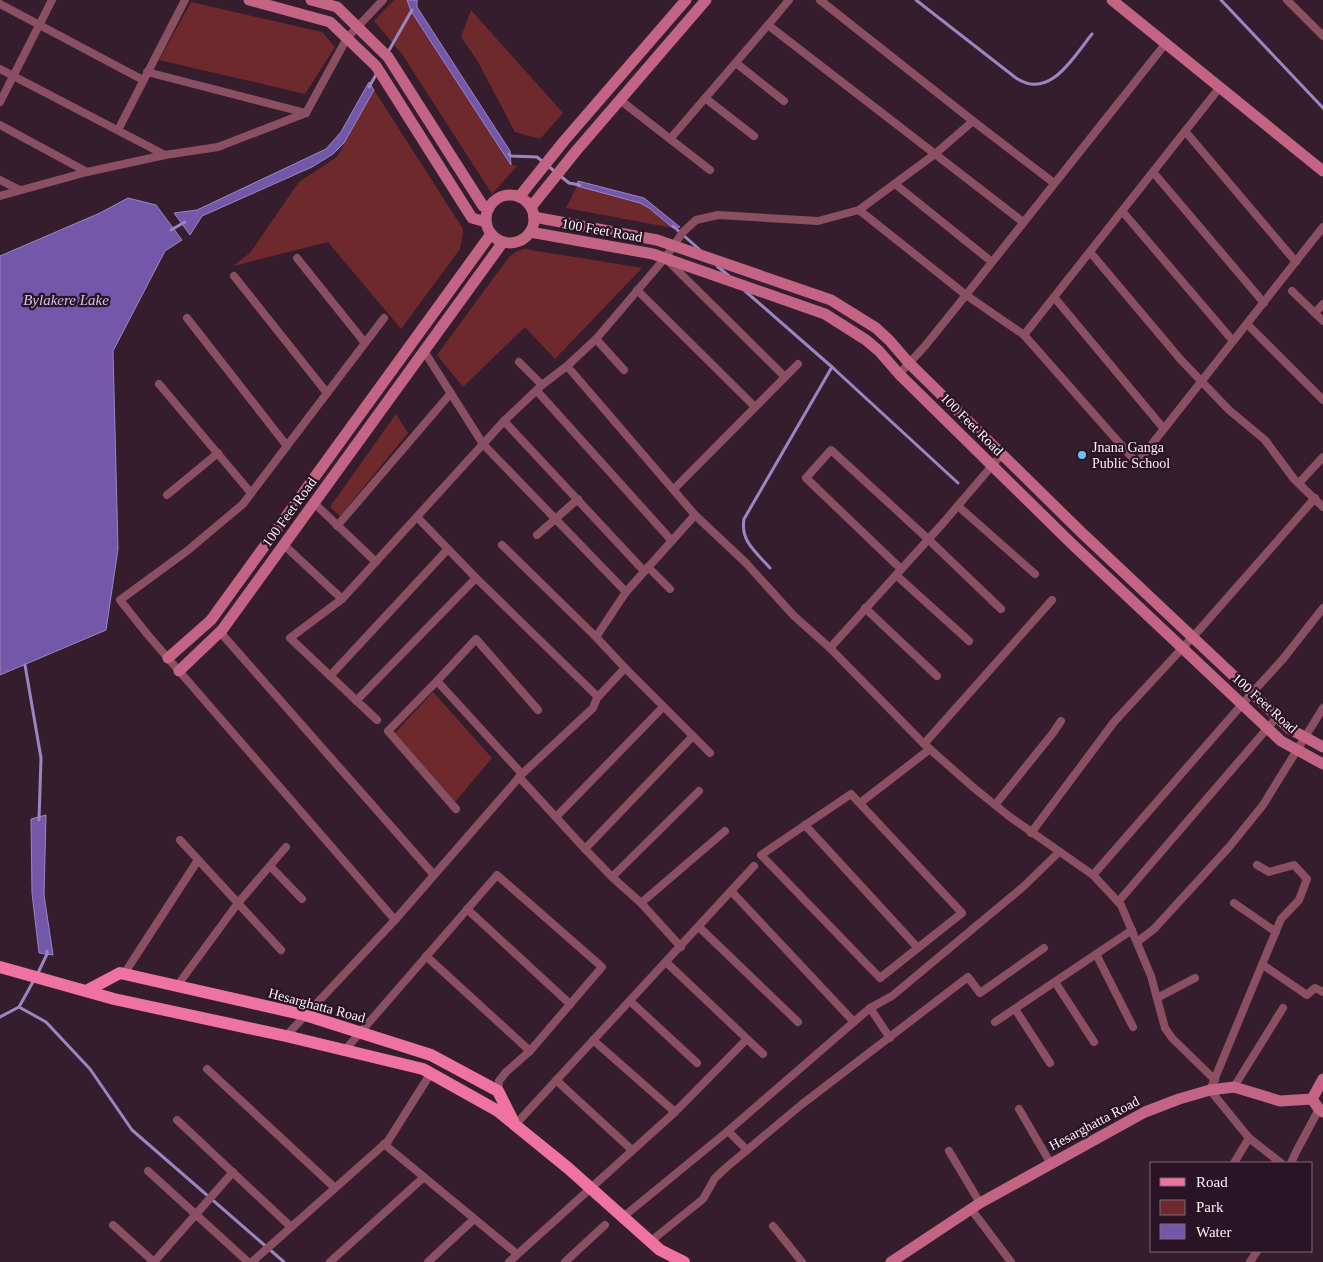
<svg xmlns="http://www.w3.org/2000/svg" width="1323" height="1262" viewBox="0 0 1323 1262" font-family="'Times New Roman',serif">
  <style>
    .green { fill: #6e292d }
    .water { fill: #7358aa; stroke: #9c86c2 }
    .lines { fill: none; stroke-linecap: round; stroke-linejoin: round }
    .stream { stroke: #9c86c2; stroke-width: 3 }
    .street { stroke: #8b4f63; stroke-width: 8 }
    .secondary { stroke: #c36485; stroke-width: 11 }
    .primary { stroke: #ef73a0; stroke-width: 12 }
    .poi-dot { fill: #6cc3f2; stroke: #2a1324; stroke-width: 2 }
    .labels { text-anchor: middle; stroke-width: 4.5; stroke-linejoin: round; paint-order: stroke }
    .street-label { font-size: 14px; fill: #fdf0f9; stroke: #2a1324 }
    .poi-label { font-size: 14px; fill: #fdf0f9; stroke: #2a1324; text-anchor: start }
    .water-label { font-size: 15px; font-style: italic; fill: #cec2ef; stroke: #2a1324 }
  </style>
  <rect width="100%" height="100%" fill="#351d2e"/>
  <g class="green">
    <path d="M 394,0 L 407,0 L 411,11 L 511,165 L 517,166 L 492,194 L 402,54 L 374,21 Z"/>
    <path d="M 191,2 L 322,32 L 335,47 L 305,94 L 159,60 Z"/>
    <path d="M 471,10 L 563,113 L 540,139 L 515,132 L 478,62 L 461,37 Z"/>
    <path d="M 374,90 L 463,229 L 462,239 L 460,249 L 401,329 L 328,242 L 233,266 L 250,253 L 299,182 L 337,157 Z"/>
    <path d="M 577,186 L 640,203 L 649,208 L 673,228 L 566,208 Z"/>
    <path d="M 525,249 L 642,268 L 555,359 L 525,327 L 463,387 L 437,355 L 509,257 L 517,251 Z"/>
    <path d="M 396,414 L 408,433 L 340,516 L 330,507 Z"/>
    <path d="M 433,692 L 492,758 L 455,802 L 395,733 Z"/>
  </g>
  <g class="water">
    <path d="M 407,0 L 417,0 L 417,7 L 510,151 L 511,165 L 411,11 Z"/>
    <path d="M 369,82 L 374,90 L 344,143 L 333,154 L 312,167 L 202,216 L 190,235 L 174,213 L 197,210 L 326,149 L 341,132 Z"/>
    <path d="M 578,181 L 644,198 L 680,227 L 673,228 L 649,208 L 640,203 L 577,186 Z"/>
    <path d="M 128,198 L 156,205 L 182,240 L 165,251 L 113,351 L 118,549 L 106,630 L 0,675 L 0,256 L 100,213 Z"/>
    <path d="M 46,815 L 44,895 L 53,955 L 39,953 L 32,893 L 31,819 Z"/>
  </g>
  <g class="lines">
    <g class="stream">
      <path d="M 916,0 L 1016,78 C 1050,101 1074,56 1092,34"/>
      <path d="M 1221,0 L 1323,108"/>
      <path d="M 388,52 L 412,10"/>
      <path d="M 369,87 L 377,73"/>
      <path d="M 509,154 L 511,156 L 537,157 L 569,183 L 580,185"/>
      <path d="M 673,226 L 700,250"/>
      <path d="M 171,230 L 185,222"/>
      <path d="M 717,266 L 729,276"/>
      <path d="M 745,291 L 832,367 L 958,483"/>
      <path d="M 770,568 C 756,552 740,541 744,519 L 832,367"/>
      <path d="M 25,665 L 41,758 L 39,820"/>
      <path d="M 37,975 L 47,954 L 47,951"/>
      <path d="M 19,1007 L 46,1022 L 90,1069 L 132,1130 L 284,1262"/>
      <path d="M 0,1017 L 19,1007 L 34,980"/>
    </g>
    <g class="street">
      <path d="M 789,0 L 768,25 L 1023,222"/>
      <path d="M 820,0 L 973,121 L 1054,183"/>
      <path d="M 1287,0 L 1323,36"/>
      <path d="M 0,4 L 143,80"/>
      <path d="M 736,63 L 784,101"/>
      <path d="M 0,69 L 165,155"/>
      <path d="M 147,72 L 306,113"/>
      <path d="M 705,98 L 754,136"/>
      <path d="M 620,100 L 710,170"/>
      <path d="M 0,102 L 52,0"/>
      <path d="M 973,121 L 935,154 L 859,210 L 966,295 L 1024,335 L 1137,463 L 1323,227"/>
      <path d="M 0,125 L 87,172"/>
      <path d="M 118,130 L 185,0"/>
      <path d="M 1185,131 L 1296,262"/>
      <path d="M 670,139 L 768,25"/>
      <path d="M 1153,172 L 1264,303"/>
      <path d="M 0,180 L 20,190"/>
      <path d="M 895,184 L 992,262"/>
      <path d="M 0,196 L 87,172 L 165,155 L 218,147 L 306,113 L 347,38 L 383,0"/>
      <path d="M 1122,211 L 1233,341"/>
      <path d="M 1090,252 L 1181,360 L 1229,410 L 1265,440 L 1294,479 L 1323,507"/>
      <path d="M 297,258 L 365,343"/>
      <path d="M 669,262 L 785,377"/>
      <path d="M 234,276 L 327,393"/>
      <path d="M 637,290 L 755,407"/>
      <path d="M 1292,291 L 1323,321"/>
      <path d="M 1054,297 L 1164,429"/>
      <path d="M 1315,313 L 1323,304"/>
      <path d="M 187,318 L 287,446"/>
      <path d="M 384,318 L 243,504 L 187,551 L 120,600 L 147,634 L 395,920"/>
      <path d="M 1247,324 L 1323,400"/>
      <path d="M 1024,335 L 1220,87"/>
      <path d="M 596,339 L 624,370"/>
      <path d="M 424,351 L 483,444 L 626,592"/>
      <path d="M 519,362 L 542,385"/>
      <path d="M 567,366 L 695,515 L 746,563 L 794,616 L 830,648 L 924,744 L 974,788 L 1010,817 L 1093,875 L 1121,905 L 1151,976 L 1165,1028 L 1172,1038 L 1215,1080"/>
      <path d="M 899,374 L 925,346 L 966,295 L 1166,43"/>
      <path d="M 159,384 L 251,493"/>
      <path d="M 537,391 L 672,541"/>
      <path d="M 504,421 L 644,571"/>
      <path d="M 1299,483 L 1323,457"/>
      <path d="M 675,488 L 798,364"/>
      <path d="M 167,495 L 218,453"/>
      <path d="M 314,503 L 376,562"/>
      <path d="M 958,506 L 1035,574"/>
      <path d="M 417,517 L 476,578 L 598,697"/>
      <path d="M 337,526 L 451,393"/>
      <path d="M 537,535 L 578,499"/>
      <path d="M 284,545 L 342,599"/>
      <path d="M 502,545 L 596,637"/>
      <path d="M 648,567 L 670,589"/>
      <path d="M 901,569 L 806,478 L 831,450 L 928,539 L 1001,609"/>
      <path d="M 896,575 L 969,641"/>
      <path d="M 865,608 L 937,676"/>
      <path d="M 220,632 L 434,875"/>
      <path d="M 830,648 L 944,522 L 1002,454"/>
      <path d="M 625,668 L 710,753"/>
      <path d="M 330,676 L 448,549"/>
      <path d="M 437,681 L 388,731 L 456,809"/>
      <path d="M 356,701 L 476,578"/>
      <path d="M 377,720 L 290,638 L 342,599 L 504,421 L 542,385 L 567,366 L 596,339 L 665,258 L 683,232 L 696,220 L 718,215 L 818,221 L 859,210"/>
      <path d="M 924,744 L 1052,600"/>
      <path d="M 522,774 L 437,681 L 476,639 L 538,710"/>
      <path d="M 519,777 L 585,849 L 612,877 L 641,903 L 681,947"/>
      <path d="M 851,794 L 962,913 L 880,978 L 761,855 Z"/>
      <path d="M 860,803 L 930,749"/>
      <path d="M 995,805 L 1053,733 L 1061,721"/>
      <path d="M 556,817 L 663,707"/>
      <path d="M 805,825 L 918,948"/>
      <path d="M 1031,833 L 1114,722 L 1200,629 L 1315,498"/>
      <path d="M 180,840 L 281,950"/>
      <path d="M 585,849 L 693,736"/>
      <path d="M 1257,865 L 1269,872 L 1294,865 L 1307,879 L 1299,900 L 1281,919 L 1210,1090 L 1249,1138 L 1281,1163"/>
      <path d="M 270,866 L 302,899"/>
      <path d="M 1093,875 L 1252,693 L 1283,659 L 1323,608"/>
      <path d="M 612,877 L 699,791"/>
      <path d="M 731,891 L 854,1022"/>
      <path d="M 1118,902 L 1277,717"/>
      <path d="M 641,903 L 725,831"/>
      <path d="M 1234,903 L 1276,932"/>
      <path d="M 467,909 L 570,1004"/>
      <path d="M 699,927 L 798,1022"/>
      <path d="M 1137,942 L 1154,929 L 1230,846 L 1263,805 L 1323,708"/>
      <path d="M 1096,954 L 1133,1027"/>
      <path d="M 426,956 L 530,1051"/>
      <path d="M 666,962 L 763,1054"/>
      <path d="M 1263,965 L 1307,995 L 1315,988 L 1323,992"/>
      <path d="M 124,974 L 198,860"/>
      <path d="M 1055,982 L 1094,1042"/>
      <path d="M 177,986 L 238,903 L 286,847"/>
      <path d="M 1157,998 L 1195,978"/>
      <path d="M 630,1001 L 697,1063"/>
      <path d="M 870,1008 L 890,1038"/>
      <path d="M 1015,1009 L 1050,1063"/>
      <path d="M 995,1022 L 1132,930"/>
      <path d="M 286,1036 L 395,920 L 522,774 L 593,708 L 597,698 L 625,668 L 596,637 L 626,592 L 695,515"/>
      <path d="M 593,1040 L 675,1112"/>
      <path d="M 345,1050 L 497,875 L 602,967 L 530,1051 L 506,1072 L 499,1081 L 498,1093"/>
      <path d="M 207,1069 L 335,1188"/>
      <path d="M 556,1080 L 632,1150"/>
      <path d="M 1234,1087 L 1283,1008"/>
      <path d="M 1019,1109 L 1051,1164"/>
      <path d="M 177,1120 L 291,1227"/>
      <path d="M 515,1125 L 754,866"/>
      <path d="M 728,1131 L 747,1150"/>
      <path d="M 384,1144 L 517,1254"/>
      <path d="M 949,1151 L 980,1203"/>
      <path d="M 1234,1163 L 1249,1138"/>
      <path d="M 1291,1163 L 1296,1152 L 1319,1109"/>
      <path d="M 148,1171 L 248,1262"/>
      <path d="M 971,1209 L 1011,1262"/>
      <path d="M 623,1217 L 728,1131 L 870,1008 L 892,996 L 1023,887 L 1059,852"/>
      <path d="M 113,1225 L 154,1262"/>
      <path d="M 773,1226 L 802,1262"/>
      <path d="M 651,1241 L 703,1199 L 715,1178 L 728,1166 L 801,1105 L 968,977 L 980,993 L 1044,948"/>
      <path d="M 154,1262 L 233,1172"/>
      <path d="M 252,1262 L 388,1141 L 429,1076"/>
      <path d="M 330,1262 L 424,1177"/>
      <path d="M 428,1262 L 474,1219"/>
      <path d="M 509,1262 L 675,1112 L 747,1039"/>
      <path d="M 565,1262 L 605,1225"/>
      <path d="M 1250,1262 L 1257,1251"/>
    </g>
    <g class="secondary">
      <path d="M 249,0 L 330,22 L 376,66 L 472,218 L 486,222"/>
      <path d="M 311,0 L 337,7 L 388,57 L 483,206 L 489,208"/>
      <path d="M 1112,0 L 1323,171"/>
      <circle cx="510" cy="219" r="24"/>
      <path d="M 519,197 L 564,141 L 686,0"/>
      <path d="M 531,207 L 576,151 L 706,0"/>
      <path d="M 534,217 L 657,240 L 831,300 L 876,328 L 889,340 L 909,363 L 1082,533 L 1290,729 L 1323,747"/>
      <path d="M 530,232 L 653,254 L 825,314 L 866,340 L 879,351 L 899,374 L 1072,544 L 1281,741 L 1323,764"/>
      <path d="M 168,658 L 211,620 L 491,234"/>
      <path d="M 179,671 L 222,630 L 503,242"/>
      <path d="M 1312,1099 L 1319,1109 L 1323,1112"/>
      <path d="M 891,1262 L 980,1203 L 1145,1112 L 1179,1099 L 1210,1090 L 1234,1087 L 1280,1101 L 1312,1099 L 1323,1079"/>
    </g>
    <g class="primary">
      <path d="M 0,967 L 114,999 L 286,1036 L 423,1069 L 498,1111 L 568,1168 L 660,1250 L 684,1262"/>
      <path d="M 86,991 L 120,973 L 305,1015 L 431,1055 L 498,1091 L 513,1121"/>
    </g>
  </g>
  <circle class="poi-dot" cx="1082" cy="455" r="5"/>
  <g class="labels">
    <g class="street-label">
      <text transform="translate(602 230) rotate(10)" y="5">100 Feet Road</text>
      <text transform="translate(972 424) rotate(45)" y="5">100 Feet Road</text>
      <text transform="translate(289 512) rotate(-54)" y="5">100 Feet Road</text>
      <text transform="translate(1265 703) rotate(42)" y="5">100 Feet Road</text>
      <text transform="translate(317 1005) rotate(15)" y="5">Hesarghatta Road</text>
      <text transform="translate(1094 1123) rotate(-28)" y="5">Hesarghatta Road</text>
    </g>
    <g class="poi-label">
      <text x="1092" y="452">Jnana Ganga<tspan x="1092" dy="16">Public School</tspan></text>
    </g>
    <g class="water-label">
      <text x="66" y="305">Bylakere Lake</text>
    </g>
  </g>
  <rect x="1150" y="1162" width="162" height="90" fill="#2a1324" stroke="#7e6b79"/>
  <rect x="1160" y="1178" width="25" height="8" fill="#ef73a0" stroke="#7e6b79"/>
  <text x="1196" y="1187" font-size="15" fill="#fdf0f9">Road</text>
  <rect x="1160" y="1200" width="25" height="15" fill="#6e292d" stroke="#7e6b79"/>
  <text x="1196" y="1212" font-size="15" fill="#fdf0f9">Park</text>
  <rect x="1160" y="1224" width="25" height="15" fill="#7358aa" stroke="#7e6b79"/>
  <text x="1196" y="1237" font-size="15" fill="#fdf0f9">Water</text>
</svg>
